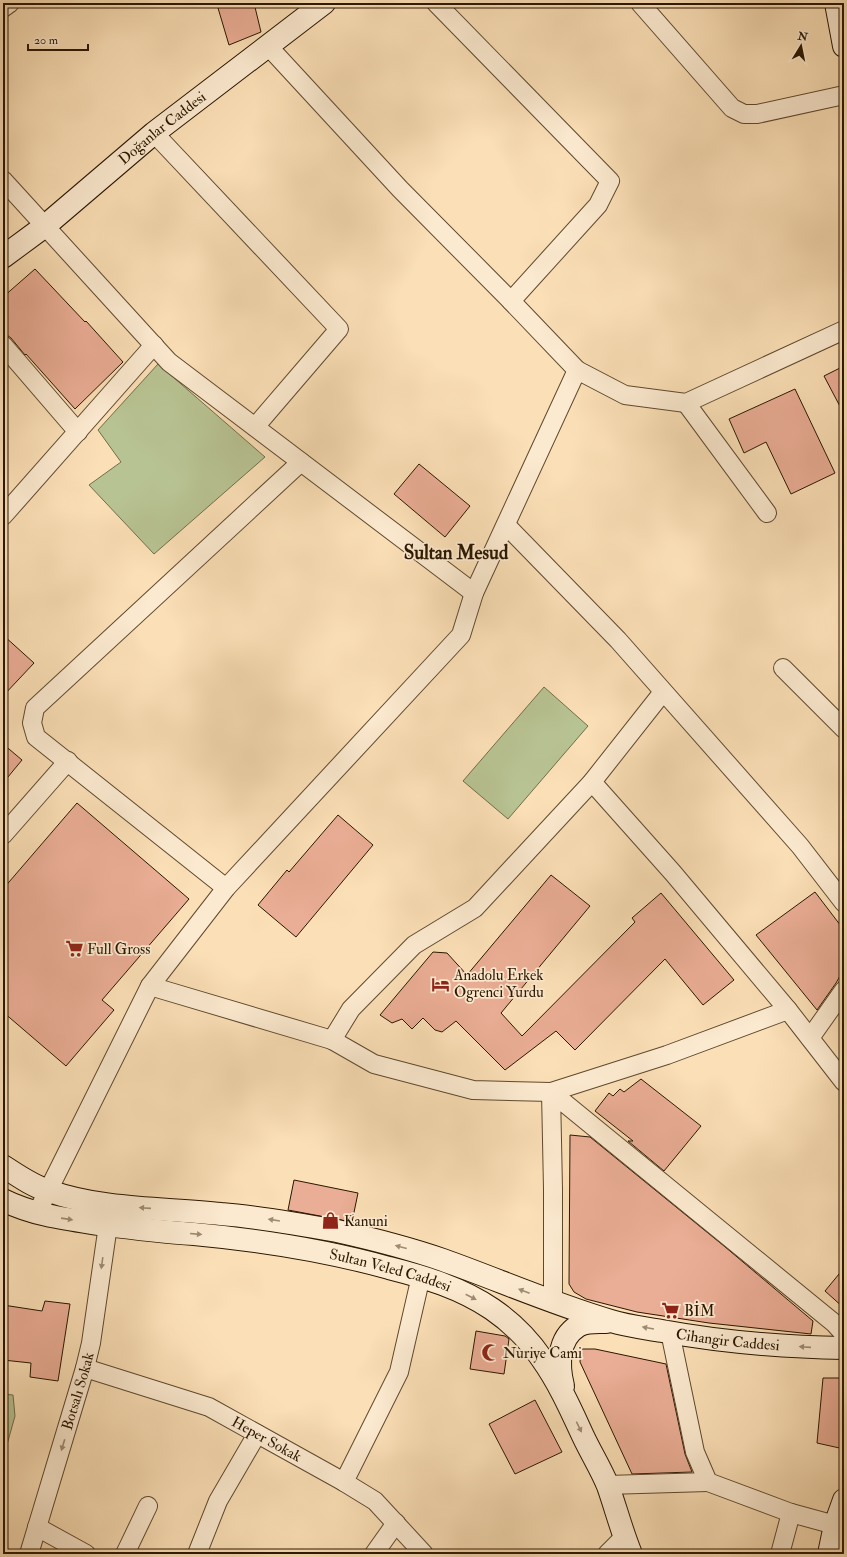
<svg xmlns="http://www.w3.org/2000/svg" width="847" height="1557" viewBox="0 0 847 1557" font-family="'IM FELL Double Pica',serif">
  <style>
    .green { fill: #b8c393; stroke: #716d4a }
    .building { fill: #eaad95; stroke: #2a1700 }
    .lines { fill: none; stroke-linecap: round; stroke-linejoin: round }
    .street-casing { stroke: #5e492e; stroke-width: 20 }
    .secondary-casing { stroke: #2a1700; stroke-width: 24 }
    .street { stroke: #fcead0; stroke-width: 18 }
    .secondary { stroke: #fcead0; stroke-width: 22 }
    .oneway { fill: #9e8b72 }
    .labels { text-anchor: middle; stroke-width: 3.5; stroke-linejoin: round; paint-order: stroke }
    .street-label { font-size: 15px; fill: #2a1700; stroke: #fcead0 }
    .poi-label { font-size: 15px; fill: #2a1700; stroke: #fcead0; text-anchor: start }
    .district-label { font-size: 19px; font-weight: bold; fill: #2a1700; stroke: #fcead0 }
  </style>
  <rect width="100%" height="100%" fill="#fbdfb6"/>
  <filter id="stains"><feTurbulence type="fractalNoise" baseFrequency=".005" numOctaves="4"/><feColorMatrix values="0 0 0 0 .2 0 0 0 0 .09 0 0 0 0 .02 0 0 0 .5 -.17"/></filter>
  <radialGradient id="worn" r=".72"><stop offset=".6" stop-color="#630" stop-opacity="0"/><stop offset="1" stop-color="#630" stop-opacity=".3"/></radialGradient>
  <g class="green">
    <path d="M 158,364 L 265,457 L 154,554 L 89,485 L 121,462 L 98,430 Z"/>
    <path d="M 544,687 L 588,726 L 508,819 L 463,781 Z"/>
    <path d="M 3,1394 L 13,1395 L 15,1416 L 3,1459 Z"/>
  </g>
  <g class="building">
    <path d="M 231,3 L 254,3 L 261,32 L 229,45 L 218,8 Z"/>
    <path d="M 35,269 L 85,322 L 86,321 L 123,362 L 75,409 L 26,354 L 25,355 L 11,338 L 3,332 L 3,297 Z"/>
    <path d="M 844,366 L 844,414 L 824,376 Z"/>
    <path d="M 795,389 L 835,473 L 791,494 L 766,442 L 744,453 L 729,419 Z"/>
    <path d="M 419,464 L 470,506 L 445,537 L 394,494 Z"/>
    <path d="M 3,635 L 34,663 L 3,696 Z"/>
    <path d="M 3,744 L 22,760 L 3,783 Z"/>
    <path d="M 77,803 L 189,899 L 102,1000 L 114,1010 L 66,1066 L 3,1012 L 3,889 Z"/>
    <path d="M 338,815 L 373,845 L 296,937 L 258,905 L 287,870 L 289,872 Z"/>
    <path d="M 551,875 L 590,906 L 501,1013 L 522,1036 L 635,922 L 632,918 L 661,893 L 734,980 L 703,1005 L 665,959 L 575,1050 L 556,1031 L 505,1070 L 456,1021 L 442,1032 L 435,1030 L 423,1018 L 412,1029 L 402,1019 L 392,1023 L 380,1015 L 433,952 L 447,953 L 467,975 Z"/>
    <path d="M 815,892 L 844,930 L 844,969 L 836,983 L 817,1010 L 756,935 Z"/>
    <path d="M 641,1079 L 701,1126 L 664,1171 L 628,1141 L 633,1141 L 595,1111 L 609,1093 L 613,1096 L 620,1089 L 624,1092 Z"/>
    <path d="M 570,1135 L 590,1137 L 724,1246 L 813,1321 L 811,1334 L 709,1323 L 637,1312 L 586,1299 L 574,1292 L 569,1284 Z"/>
    <path d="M 294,1180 L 358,1193 L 352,1222 L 288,1210 Z"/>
    <path d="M 844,1268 L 844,1308 L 825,1291 Z"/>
    <path d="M 45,1301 L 70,1304 L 58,1381 L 30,1377 L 31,1363 L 3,1360 L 3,1305 L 42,1311 Z"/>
    <path d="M 476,1331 L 505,1336 L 509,1339 L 504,1374 L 470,1369 Z"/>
    <path d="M 581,1349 L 595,1349 L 666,1364 L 685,1454 L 692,1472 L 632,1474 L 580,1362 Z"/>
    <path d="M 823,1378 L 844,1378 L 844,1449 L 817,1443 Z"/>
    <path d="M 535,1400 L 562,1452 L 515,1474 L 489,1424 Z"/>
  </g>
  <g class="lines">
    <defs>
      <g id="street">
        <path d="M 436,3 L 610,181 L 598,205 L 511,301 L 577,370"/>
        <path d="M 640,3 L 732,108 L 744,114 L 757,114 L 844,95"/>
        <path d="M 3,8 L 10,3"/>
        <path d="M 268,46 L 400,189 L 511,301"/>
        <path d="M 154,133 L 339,329 L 255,427"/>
        <path d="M 3,180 L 169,362 L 474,593"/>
        <path d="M 3,345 L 78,432"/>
        <path d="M 686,403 L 767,513"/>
        <path d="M 3,516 L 154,345"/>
        <path d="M 506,525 L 618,640 L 800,846 L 844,903"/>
        <path d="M 783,668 L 844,729"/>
        <path d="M 592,782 L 673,873 L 788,1010"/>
        <path d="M 3,835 L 68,761"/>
        <path d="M 226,888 L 36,737 L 32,723 L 35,708 L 301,462"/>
        <path d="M 150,986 L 332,1040 L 351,1009 L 414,945 L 475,908 L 592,782 L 663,692"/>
        <path d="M 810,1038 L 844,990"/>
        <path d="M 332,1040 L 374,1064 L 473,1090 L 551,1092 L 667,1055 L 788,1010 L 844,1082"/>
        <path d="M 37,1213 L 150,986 L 226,888 L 461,635 L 474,593 L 577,370 L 625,395 L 686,403 L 844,330"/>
        <path d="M 553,1303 L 553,1189 L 551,1092 L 834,1323 L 844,1334"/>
        <path d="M 670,1332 L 695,1452 L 708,1482 L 791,1513 L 835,1525 L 844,1521"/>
        <path id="s1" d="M 85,1368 L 209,1407 L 344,1482 L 375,1501 L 424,1554"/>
        <path d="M 344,1482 L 399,1372 L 421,1276"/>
        <path d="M 607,1485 L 708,1482"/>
        <path d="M 37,1527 L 86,1554"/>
        <path id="s2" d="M 29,1554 L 85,1368 L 91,1343 L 108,1225"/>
        <path d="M 125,1554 L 148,1506"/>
        <path d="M 197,1554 L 218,1501 L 257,1434"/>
        <path d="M 374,1554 L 396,1523"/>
        <path d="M 607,1554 L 624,1537"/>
        <path d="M 780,1554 L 791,1513"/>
      </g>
      <g id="secondary">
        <path d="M 836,3 L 844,46"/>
        <path id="s3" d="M 3,257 L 45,226 L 154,133 L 324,3"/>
        <path id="s4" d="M 3,1166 C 17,1175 32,1186 49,1191 C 102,1210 165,1208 221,1214 C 260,1217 299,1224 337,1231 C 373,1239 408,1248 443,1260 C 499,1280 553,1304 611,1321 C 627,1326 645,1328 662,1331 C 722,1342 783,1347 844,1348"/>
        <path id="s5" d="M 3,1200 C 33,1215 66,1219 99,1224 C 130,1228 162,1232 194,1234 C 259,1240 325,1250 389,1268 C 425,1277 461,1288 492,1309 C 511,1322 529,1340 542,1359 C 559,1383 571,1410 583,1436 C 591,1453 601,1469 608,1486 C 616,1509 622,1532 631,1554"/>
        <path d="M 563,1386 C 558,1366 557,1339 578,1326 C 586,1321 597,1322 606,1322"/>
        <path d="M 829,1554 L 835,1525 L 844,1500"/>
      </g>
    </defs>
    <use href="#street" class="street-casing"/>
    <use href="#secondary" class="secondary-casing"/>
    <use href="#street" class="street"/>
    <use href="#secondary" class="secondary"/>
  </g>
  <defs><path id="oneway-solid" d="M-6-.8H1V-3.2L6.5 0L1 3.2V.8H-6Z"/></defs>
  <g class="oneway">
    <use href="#oneway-solid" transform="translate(145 1208) rotate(-176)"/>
    <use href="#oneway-solid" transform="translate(67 1219) rotate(8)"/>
    <use href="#oneway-solid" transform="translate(274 1220) rotate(-171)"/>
    <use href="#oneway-solid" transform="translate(196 1234) rotate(5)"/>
    <use href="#oneway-solid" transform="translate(401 1247) rotate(-165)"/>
    <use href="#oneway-solid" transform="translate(102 1263) rotate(98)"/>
    <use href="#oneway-solid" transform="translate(524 1291) rotate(-159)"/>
    <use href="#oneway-solid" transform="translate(471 1297) rotate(27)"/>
    <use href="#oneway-solid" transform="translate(648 1328) rotate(-170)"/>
    <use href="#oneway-solid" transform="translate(805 1347) rotate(-176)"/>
    <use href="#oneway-solid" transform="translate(579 1427) rotate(64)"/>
    <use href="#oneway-solid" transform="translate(63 1445) rotate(107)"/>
  </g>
  <defs>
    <symbol id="supermarket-bare" viewBox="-9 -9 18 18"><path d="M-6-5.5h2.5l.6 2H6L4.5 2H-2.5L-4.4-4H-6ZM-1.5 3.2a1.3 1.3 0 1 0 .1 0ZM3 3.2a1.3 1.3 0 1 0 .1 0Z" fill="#8f2418" stroke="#fcead0" stroke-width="2.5" paint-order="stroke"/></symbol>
    <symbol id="hotel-bare" viewBox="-9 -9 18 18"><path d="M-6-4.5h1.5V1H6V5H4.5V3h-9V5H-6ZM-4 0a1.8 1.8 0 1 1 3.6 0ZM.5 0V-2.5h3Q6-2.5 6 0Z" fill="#8f2418" stroke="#fcead0" stroke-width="2.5" paint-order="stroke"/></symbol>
    <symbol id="shop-bare" viewBox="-9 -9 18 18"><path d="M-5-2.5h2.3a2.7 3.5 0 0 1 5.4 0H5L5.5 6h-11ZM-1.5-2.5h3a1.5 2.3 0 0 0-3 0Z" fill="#8f2418" stroke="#fcead0" stroke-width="2.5" paint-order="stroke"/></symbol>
    <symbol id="mosque-bare" viewBox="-9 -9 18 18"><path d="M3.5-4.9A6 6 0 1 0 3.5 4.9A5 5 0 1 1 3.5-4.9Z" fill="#8f2418" stroke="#fcead0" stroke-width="2.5" paint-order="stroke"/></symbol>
  </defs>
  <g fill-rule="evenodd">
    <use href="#supermarket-bare" x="62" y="936" width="25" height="25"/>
    <use href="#hotel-bare" x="428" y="972" width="25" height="25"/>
    <use href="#shop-bare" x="318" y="1208" width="25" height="25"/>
    <use href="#supermarket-bare" x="658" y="1298" width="25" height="25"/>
    <use href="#mosque-bare" x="478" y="1340" width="25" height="25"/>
  </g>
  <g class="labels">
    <g class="street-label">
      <text dy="5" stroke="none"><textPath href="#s3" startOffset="205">Doğanlar Caddesi</textPath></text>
      <text dy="5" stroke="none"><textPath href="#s5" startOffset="395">Sultan Veled Caddesi</textPath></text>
      <text dy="5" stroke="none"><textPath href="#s4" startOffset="751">Cihangir Caddesi</textPath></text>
      <text dy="5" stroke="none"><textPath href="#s2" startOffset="170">Botsalı Sokak</textPath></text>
      <text dy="5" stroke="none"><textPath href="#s1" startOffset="196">Heper Sokak</textPath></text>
    </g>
    <g class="poi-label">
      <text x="87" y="954">Full Gross</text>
      <text x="454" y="980">Anadolu Erkek<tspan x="454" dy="17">Ogrenci Yurdu</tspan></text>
      <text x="344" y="1226">Kanuni</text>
      <text x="684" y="1316">BİM</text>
      <text x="503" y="1358">Nuriye Cami</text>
    </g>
    <g class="district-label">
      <text x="456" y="559">Sultan Mesud</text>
    </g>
  </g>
  <rect width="847" height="1557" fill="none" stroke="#fbdfb6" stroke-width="16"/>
  <rect x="4" y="4" width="839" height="1549" fill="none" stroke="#2a1700" stroke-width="2"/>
  <rect x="8" y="8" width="831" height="1541" fill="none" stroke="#2a1700"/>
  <g transform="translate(801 46) rotate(10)" stroke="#fcead0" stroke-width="3" paint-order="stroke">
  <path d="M0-3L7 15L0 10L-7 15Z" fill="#2a1700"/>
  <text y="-6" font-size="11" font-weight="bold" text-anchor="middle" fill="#2a1700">N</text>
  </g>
  <path d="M28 44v6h60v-6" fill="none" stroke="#2a1700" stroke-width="2"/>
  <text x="34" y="44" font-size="12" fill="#2a1700" stroke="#fcead0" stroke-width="3" paint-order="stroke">20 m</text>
  <rect width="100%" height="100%" filter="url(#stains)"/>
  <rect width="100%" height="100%" fill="url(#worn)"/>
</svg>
